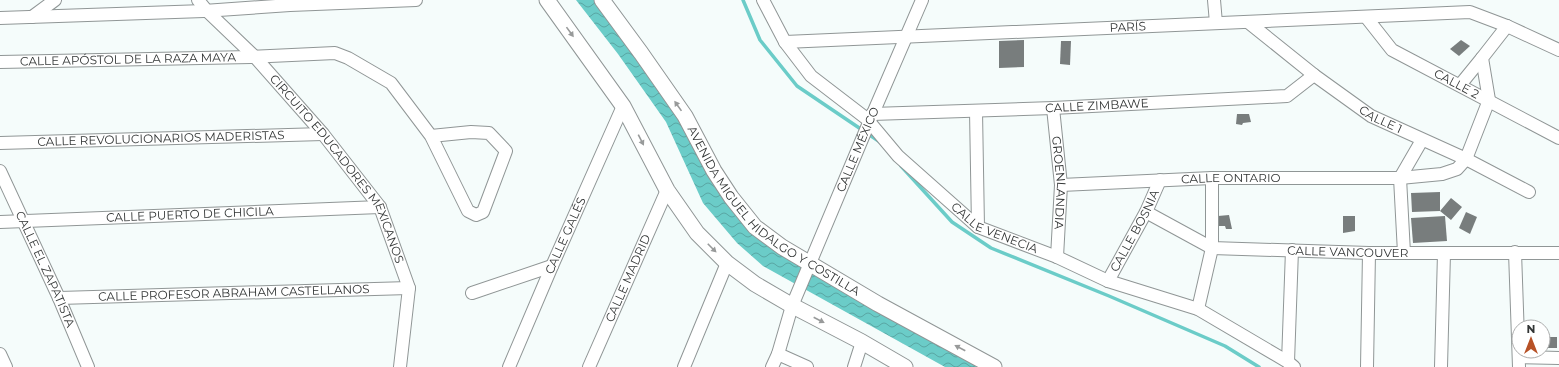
<svg xmlns="http://www.w3.org/2000/svg" width="1559" height="367" viewBox="0 0 1559 367" font-family="Montserrat,sans-serif">
  <style>
    .water { fill: url(#water-waves) }
    .lines { fill: none; stroke-linecap: round; stroke-linejoin: round }
    .stream { stroke: #6bccc8; stroke-width: 3.5 }
    .building { fill: #787d7d }
    .minor-casing { stroke: #909696; stroke-width: 14 }
    .major-casing { stroke: #909696; stroke-width: 17 }
    .minor { stroke: #fff; stroke-width: 12 }
    .major { stroke: #fff; stroke-width: 15 }
    .oneway { fill: #989a9a }
    .labels { text-anchor: middle; stroke-width: 4; stroke-linejoin: round; paint-order: stroke }
    .street-label { font-size: 12px; fill: #323535; stroke: #fff }
  </style>
  <defs>
    <pattern id="water-waves" width="16" height="10" patternUnits="userSpaceOnUse"><rect width="16" height="10" fill="#6bccc8"/><path d="M0 5q4-4 8 0t8 0" fill="none" stroke="#59a6a3"/></pattern>
  </defs>
  <rect width="100%" height="100%" fill="#f5fcfb"/>
  <path class="water" d="M 576,0 L 597,0 L 642,59 L 737,212 L 985,367 L 945,367 L 763,266 L 737,243 L 703,203 L 666,122 L 618,54 Z"/>
  <g class="lines">
    <g class="stream">
      <path d="M 743,0 L 760,40 L 797,86 L 880,142"/>
      <path d="M 901,166 L 952,222 L 991,248 L 1109,296 L 1225,346 L 1259,367"/>
    </g>
  </g>
  <g class="building">
    <path d="M 1024,40 L 1024,67 L 999,68 L 999,41 Z"/>
    <path d="M 1461,40 L 1470,46 L 1459,56 L 1450,49 Z"/>
    <path d="M 1061,41 L 1071,41 L 1070,65 L 1060,64 Z"/>
    <path d="M 1237,114 L 1249,114 L 1251,122 L 1243,123 L 1242,125 L 1236,124 Z"/>
    <path d="M 1440,192 L 1440,211 L 1451,198 L 1462,207 L 1451,220 L 1440,211 L 1412,212 L 1411,193 Z"/>
    <path d="M 1466,212 L 1477,217 L 1470,234 L 1459,228 Z"/>
    <path d="M 1229,215 L 1232,229 L 1226,229 L 1225,226 L 1218,226 L 1218,216 Z"/>
    <path d="M 1343,216 L 1355,216 L 1355,231 L 1343,233 Z"/>
    <path d="M 1445,216 L 1447,241 L 1413,243 L 1411,218 Z"/>
    <rect x="1543" y="337" width="14" height="11"/>
  </g>
  <g class="lines">
    <defs>
      <g id="minor">
        <path id="s1" d="M 198,0 L 207,11 L 255,57 L 323,134 L 380,207 L 409,288 L 400,367"/>
        <path id="s2" d="M 763,0 L 785,42 L 811,76 L 867,119 L 898,156 L 978,227 L 1057,257 L 1108,281 L 1198,309 L 1288,362 L 1294,367"/>
        <path d="M 1214,0 L 1216,23"/>
        <path d="M 32,17 L 55,0"/>
        <path id="s3" d="M 1366,17 L 1392,50 L 1559,138"/>
        <path d="M 0,18 L 204,11 L 290,5 L 416,0"/>
        <path id="s4" d="M 1248,22 L 1314,75 L 1371,116 L 1466,159 L 1529,192"/>
        <path id="s5" d="M 785,42 L 1470,12 L 1507,26 L 1559,50"/>
        <path id="s6" d="M 0,62 L 251,57 L 335,53 L 348,58 L 391,83 L 431,136 L 468,211 L 476,215 L 483,212 L 506,151 L 489,133 L 471,132 L 431,136"/>
        <path d="M 1460,85 L 1482,58"/>
        <path id="s7" d="M 1053,108 L 1061,185 L 1057,257"/>
        <path d="M 976,111 L 978,227"/>
        <path id="s8" d="M 872,114 L 1053,108 L 1287,96 L 1314,75"/>
        <path id="s9" d="M 0,143 L 323,134"/>
        <path id="s10" d="M 0,171 L 59,298 L 88,367"/>
        <path d="M 1400,178 L 1404,253"/>
        <path d="M 1400,178 L 1422,140"/>
        <path id="s11" d="M 1061,185 L 1212,178 L 1400,178 L 1442,174 L 1457,169 L 1466,159 L 1489,100 L 1482,58 L 1507,26"/>
        <path id="s12" d="M 1146,212 L 1212,248 L 1369,253 L 1559,253"/>
        <path id="s13" d="M 0,222 L 380,207"/>
        <path d="M 1515,252 L 1519,367"/>
        <path id="s14" d="M 1108,281 L 1146,212 L 1160,180"/>
        <path d="M 472,293 L 552,266"/>
        <path id="s15" d="M 59,298 L 409,288"/>
        <path d="M 1198,309 L 1212,248 L 1212,178"/>
        <path d="M 0,354 L 6,367"/>
        <path d="M 778,354 L 807,367"/>
        <path d="M 1519,357 L 1559,358"/>
        <path d="M 1288,362 L 1292,250"/>
        <path id="s16" d="M 509,367 L 552,266 L 623,106"/>
        <path id="s17" d="M 589,367 L 667,190"/>
        <path d="M 684,367 L 727,263"/>
        <path id="s18" d="M 772,367 L 778,354 L 792,306 L 868,125 L 922,0"/>
        <path d="M 854,367 L 862,342"/>
        <path d="M 1367,367 L 1369,253"/>
        <path d="M 1441,367 L 1444,253"/>
      </g>
      <g id="major">
        <path d="M 547,0 L 623,106 L 667,190 L 697,233 L 727,263 L 755,284 L 791,305 L 862,342 L 905,367"/>
        <path id="s19" d="M 602,0 L 641,53 L 685,116 L 714,171 L 731,197 L 755,227 L 782,247 L 878,304 L 994,367"/>
      </g>
    </defs>
    <use href="#minor" class="minor-casing"/>
    <use href="#major" class="major-casing"/>
    <use href="#minor" class="minor"/>
    <use href="#major" class="major"/>
  </g>
  <defs><path id="oneway-solid" d="M-6-.8H1V-3.2L6.5 0L1 3.2V.8H-6Z"/></defs>
  <g class="oneway">
    <use href="#oneway-solid" transform="translate(570 32) rotate(54)"/>
    <use href="#oneway-solid" transform="translate(678 106) rotate(-125)"/>
    <use href="#oneway-solid" transform="translate(641 140) rotate(63)"/>
    <use href="#oneway-solid" transform="translate(712 248) rotate(45)"/>
    <use href="#oneway-solid" transform="translate(819 320) rotate(27)"/>
    <use href="#oneway-solid" transform="translate(960 348) rotate(-152)"/>
  </g>
  <g class="labels">
    <g class="street-label">
      <text dy="4" stroke="none"><textPath href="#s5" startOffset="343">PARÍS</textPath></text>
      <text dy="4" stroke="none"><textPath href="#s6" startOffset="128">CALLE APÓSTOL DE LA RAZA MAYA</textPath></text>
      <text dy="4" stroke="none"><textPath href="#s3" startOffset="115">CALLE 2</textPath></text>
      <text dy="4" stroke="none"><textPath href="#s8" startOffset="225">CALLE ZIMBAWE</textPath></text>
      <text dy="4" stroke="none"><textPath href="#s4" startOffset="165">CALLE 1</textPath></text>
      <text dy="4" stroke="none"><textPath href="#s9" startOffset="161">CALLE REVOLUCIONARIOS MADERISTAS</textPath></text>
      <text dy="4" stroke="none"><textPath href="#s18" startOffset="234">CALLE MÉXICO</textPath></text>
      <text dy="4" stroke="none"><textPath href="#s1" startOffset="221">CIRCUITO EDUCADORES MEXICANOS</textPath></text>
      <text dy="4" stroke="none"><textPath href="#s11" startOffset="170">CALLE ONTARIO</textPath></text>
      <text dy="4" stroke="none"><textPath href="#s7" startOffset="75">GROENLANDIA</textPath></text>
      <text dy="4" stroke="none"><textPath href="#s19" startOffset="276">AVENIDA MIGUEL HIDALGO Y COSTILLA</textPath></text>
      <text dy="4" stroke="none"><textPath href="#s13" startOffset="190">CALLE PUERTO DE CHICILA</textPath></text>
      <text dy="4" stroke="none"><textPath href="#s2" startOffset="331">CALLE VENECIA</textPath></text>
      <text dy="4" stroke="none"><textPath href="#s14" startOffset="57">CALLE BOSNIA</textPath></text>
      <text dy="4" stroke="none"><textPath href="#s16" startOffset="143">CALLE GALÉS</textPath></text>
      <text dy="4" stroke="none"><textPath href="#s12" startOffset="211">CALLE VANCOUVER</textPath></text>
      <text dy="4" stroke="none"><textPath href="#s10" startOffset="108">CALLE EL ZAPATISTA</textPath></text>
      <text dy="4" stroke="none"><textPath href="#s17" startOffset="97">CALLE MADRID</textPath></text>
      <text dy="4" stroke="none"><textPath href="#s15" startOffset="175">CALLE PROFESOR ABRAHAM CASTELLANOS</textPath></text>
    </g>
  </g>
  <g transform="translate(1531 339)"><circle r="19" fill="#ffffff" stroke="#adaeae"/>
  <path d="M0-3L7 15L0 10L-7 15Z" fill="#b75126"/>
  <text y="-6" font-size="11" font-weight="bold" text-anchor="middle" fill="#323535">N</text>
  </g>
</svg>
